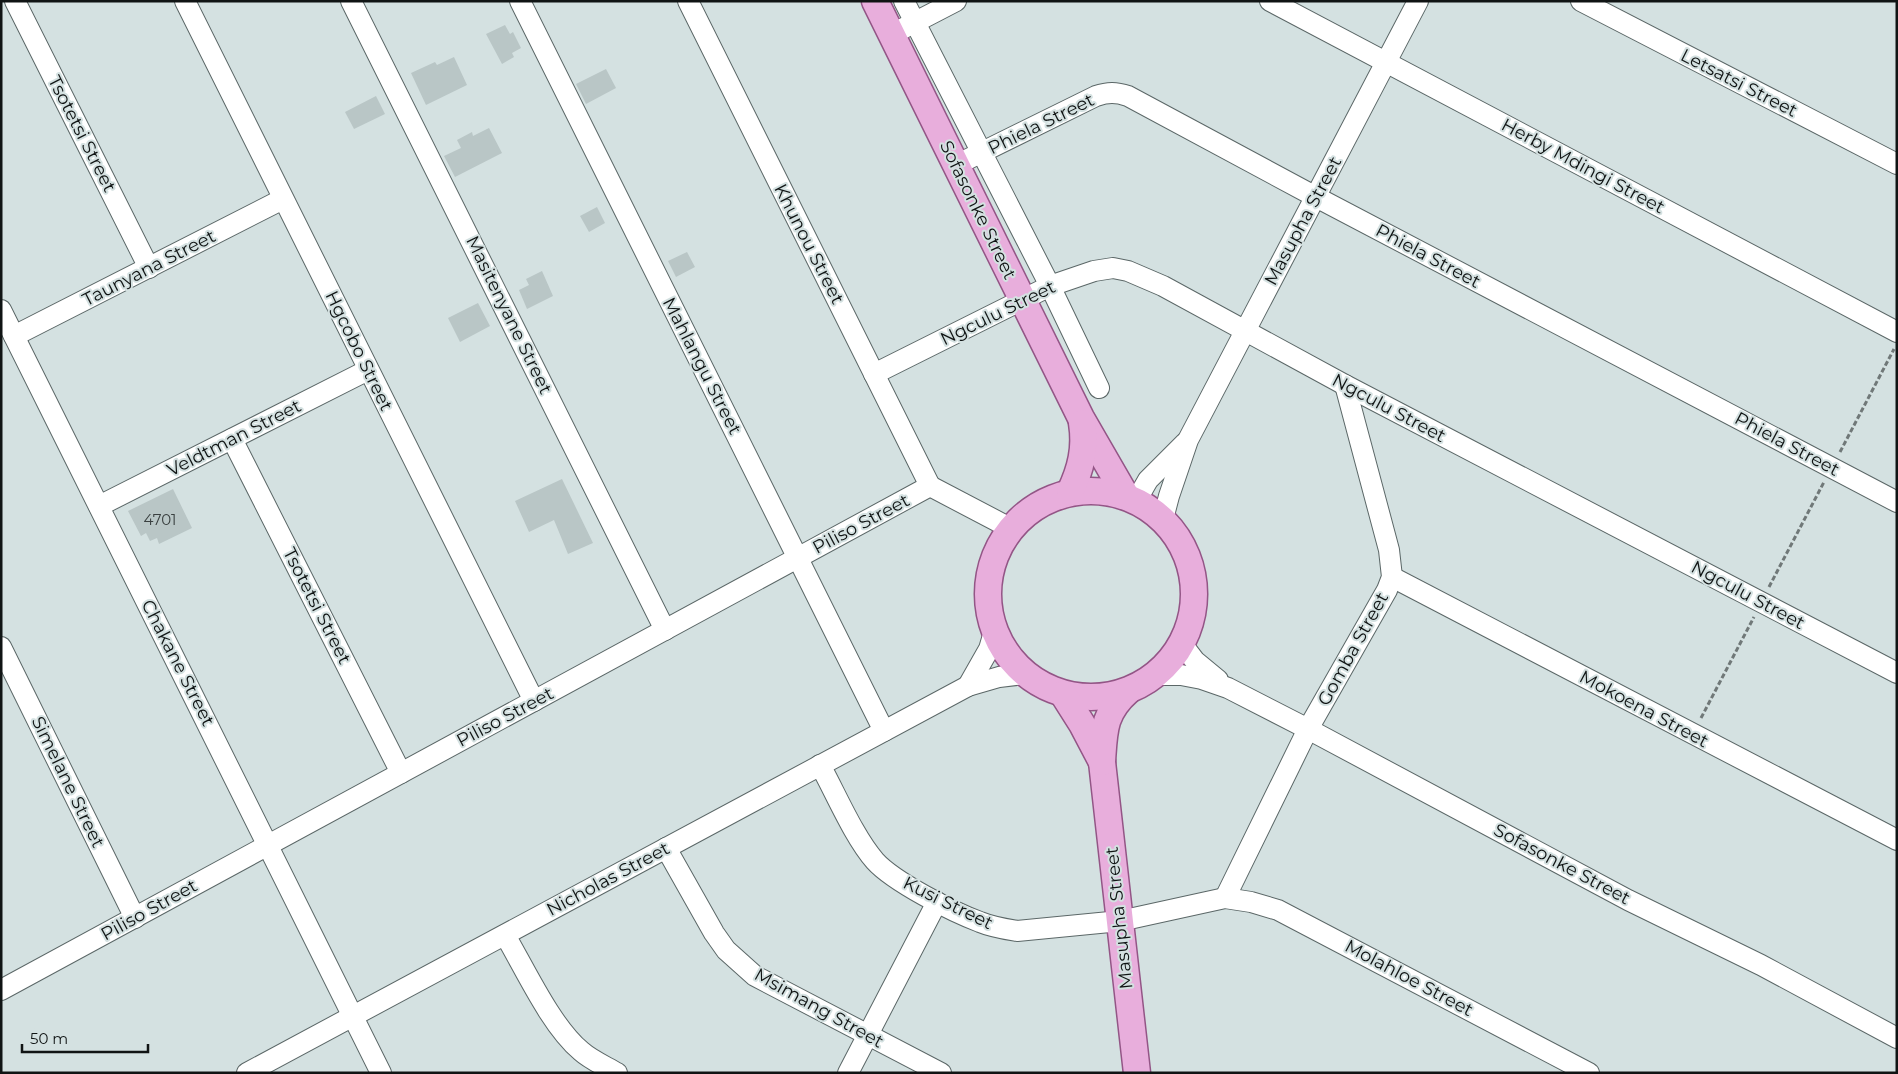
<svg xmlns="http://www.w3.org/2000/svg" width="1898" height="1074" viewBox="0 0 1898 1074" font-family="Montserrat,sans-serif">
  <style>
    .building { fill: #b9c6c6 }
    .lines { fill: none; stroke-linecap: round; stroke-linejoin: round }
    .minor-casing { stroke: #5b6767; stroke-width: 22 }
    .major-casing { stroke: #935586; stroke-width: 29 }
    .path { stroke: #707878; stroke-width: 3; stroke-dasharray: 5 2.5; stroke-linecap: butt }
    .minor { stroke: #fff; stroke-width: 20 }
    .major { stroke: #e8aedc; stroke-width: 26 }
    .labels { text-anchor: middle; stroke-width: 4; stroke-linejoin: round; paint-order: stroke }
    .number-label { font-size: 15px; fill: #3a4040 }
    .street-label { font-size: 18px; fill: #101414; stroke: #d4e1e1 }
  </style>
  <rect width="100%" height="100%" fill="#d4e1e1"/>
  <g class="building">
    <path d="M 505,25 L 510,34 L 513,32 L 521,48 L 512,53 L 514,57 L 502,64 L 486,34 Z"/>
    <path d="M 454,57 L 467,85 L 426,105 L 411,73 L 435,62 L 437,65 Z"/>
    <path d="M 606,69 L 616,88 L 586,104 L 576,84 Z"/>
    <path d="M 376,96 L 385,114 L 354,129 L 345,112 Z"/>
    <path d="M 489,128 L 502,153 L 455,177 L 444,156 L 461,148 L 457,140 L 472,132 L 473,136 Z"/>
    <path d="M 597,207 L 605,223 L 589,232 L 580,216 Z"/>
    <path d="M 687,252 L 695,267 L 676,277 L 668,261 Z"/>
    <path d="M 542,271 L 553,296 L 527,309 L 519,290 L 529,285 L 526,279 Z"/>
    <path d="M 478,303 L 490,326 L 460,342 L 448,318 Z"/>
    <path d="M 562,479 L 593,543 L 568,554 L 554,520 L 529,532 L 515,501 Z"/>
    <path d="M 173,489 L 192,528 L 159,544 L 157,538 L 150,541 L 146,533 L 141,536 L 128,511 Z"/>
  </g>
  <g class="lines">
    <defs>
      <g id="minor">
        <path d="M 15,1 L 149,268"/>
        <path d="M 185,1 L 534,701"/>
        <path d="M 351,1 L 665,630"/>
        <path d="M 520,1 L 884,731"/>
        <path d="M 688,1 L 930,486"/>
        <path d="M 904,1 L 1050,286 L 1099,388"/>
        <path d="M 1270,1 L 1897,332"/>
        <path d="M 1581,1 L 1897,164"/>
        <path d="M 902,29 L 956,1"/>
        <path d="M 956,165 L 1096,96 C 1108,92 1116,92 1128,96 L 1316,197 L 1897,502"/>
        <path d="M 1,310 L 381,1073"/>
        <path d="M 14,336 L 283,199"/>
        <path d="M 874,374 L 1050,286 L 1094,271 L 1113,268 L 1128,271 L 1163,286 L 1345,385 L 1897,673"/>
        <path d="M 232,439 L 401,773"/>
        <path d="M 930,486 L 1010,528"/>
        <path d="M 1136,501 L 1148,480 L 1185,443"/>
        <path d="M 99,506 L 368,370"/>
        <path d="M 1163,519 L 1169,496 L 1188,440 L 1418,1"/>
        <path d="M 1392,577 L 1897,840"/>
        <path d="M 1182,644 L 1195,661 L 1218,680"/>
        <path d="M 1,647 L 135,918"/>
        <path d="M 1156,675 L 1181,675 L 1202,679 L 1228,688 L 1308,729 L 1628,900 L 1761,965 L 1897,1038"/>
        <path d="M 968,686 L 989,649 L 994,632"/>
        <path d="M 820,765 C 836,794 854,837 875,861 C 894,882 953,912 980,922 C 992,927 1005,929 1017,931 L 1120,921 L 1225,898 L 1251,902 L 1278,910 L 1589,1073"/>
        <path d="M 666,848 L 714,933 L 726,950 L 755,976 L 941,1073"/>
        <path d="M 1225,898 L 1308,729 L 1387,590 L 1392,577 L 1389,550 L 1345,385"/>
        <path d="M 505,935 C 525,969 551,1026 581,1051 C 591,1060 605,1066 617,1073"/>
        <path d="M 1,990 L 930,486"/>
        <path d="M 247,1073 L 968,686 L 999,677 L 1025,674"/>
        <path d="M 848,1073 L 937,902"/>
      </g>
      <g id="major">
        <path d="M 875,1 L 1081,418 L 1126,496"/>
        <circle cx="1091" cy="594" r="103"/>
        <path d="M 1070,492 C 1081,469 1086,448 1082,423"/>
        <path d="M 1128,691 C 1103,713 1104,732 1102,762 L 1137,1073"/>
        <path d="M 1063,694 L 1082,724 L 1102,762"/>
      </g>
    </defs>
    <use href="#minor" class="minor-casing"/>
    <use href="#major" class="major-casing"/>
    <g class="path">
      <path d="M 1840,452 L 1894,349"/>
      <path d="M 1769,587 L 1824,482"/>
      <path d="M 1701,718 L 1754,617"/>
    </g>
    <use href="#minor" class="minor"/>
    <use href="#major" class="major"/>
  </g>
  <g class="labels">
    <g class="number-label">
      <text x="160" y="525">4701</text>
    </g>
    <g class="street-label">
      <text transform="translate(1739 83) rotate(27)" y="6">Letsatsi Street</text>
      <text transform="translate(1041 124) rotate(-26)" y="6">Phiela Street</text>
      <text transform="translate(82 134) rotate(63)" y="6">Tsotetsi Street</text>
      <text transform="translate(1583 166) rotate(28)" y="6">Herby Mdingi Street</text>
      <text transform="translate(978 210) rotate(64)" y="6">Sofasonke Street</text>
      <text transform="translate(1303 221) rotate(-62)" y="6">Masupha Street</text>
      <text transform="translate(809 244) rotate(63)" y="6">Khunou Street</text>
      <text transform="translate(1428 256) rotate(28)" y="6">Phiela Street</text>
      <text transform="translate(149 268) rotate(-27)" y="6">Taunyana Street</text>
      <text transform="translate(998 313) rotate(-26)" y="6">Ngculu Street</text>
      <text transform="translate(509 315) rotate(64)" y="6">Masitenyane Street</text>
      <text transform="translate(359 351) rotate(64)" y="6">Hgcobo Street</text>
      <text transform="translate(702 366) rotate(63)" y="6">Mahlangu Street</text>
      <text transform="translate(1389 408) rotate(28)" y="6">Ngculu Street</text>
      <text transform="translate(234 438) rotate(-27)" y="6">Veldtman Street</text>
      <text transform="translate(1787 444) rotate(28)" y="6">Phiela Street</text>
      <text transform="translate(861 524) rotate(-28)" y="6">Piliso Street</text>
      <text transform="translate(1748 595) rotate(28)" y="6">Ngculu Street</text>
      <text transform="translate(317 606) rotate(63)" y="6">Tsotetsi Street</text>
      <text transform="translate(1353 649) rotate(-61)" y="6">Gomba Street</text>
      <text transform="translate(178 663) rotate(63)" y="6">Chakane Street</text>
      <text transform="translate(1644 709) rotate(28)" y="6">Mokoena Street</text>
      <text transform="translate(505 717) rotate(-28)" y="6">Piliso Street</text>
      <text transform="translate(68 782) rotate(64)" y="6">Simelane Street</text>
      <text transform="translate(1562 864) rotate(28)" y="6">Sofasonke Street</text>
      <text transform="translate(608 879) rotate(-28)" y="6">Nicholas Street</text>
      <text transform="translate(948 903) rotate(26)" y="6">Kusi Street</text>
      <text transform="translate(149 910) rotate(-29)" y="6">Piliso Street</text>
      <text transform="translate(1119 918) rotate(-96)" y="6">Masupha Street</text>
      <text transform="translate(1409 978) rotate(28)" y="6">Molahloe Street</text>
      <text transform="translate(819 1008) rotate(29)" y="6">Msimang Street</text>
    </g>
  </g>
  <rect width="1898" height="1074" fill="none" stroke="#101414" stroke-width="5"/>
  <path d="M22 1044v8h126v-8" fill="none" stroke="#101414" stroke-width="2.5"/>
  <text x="30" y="1044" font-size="15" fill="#101414" stroke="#d4e1e1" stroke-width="4" paint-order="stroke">50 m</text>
</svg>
